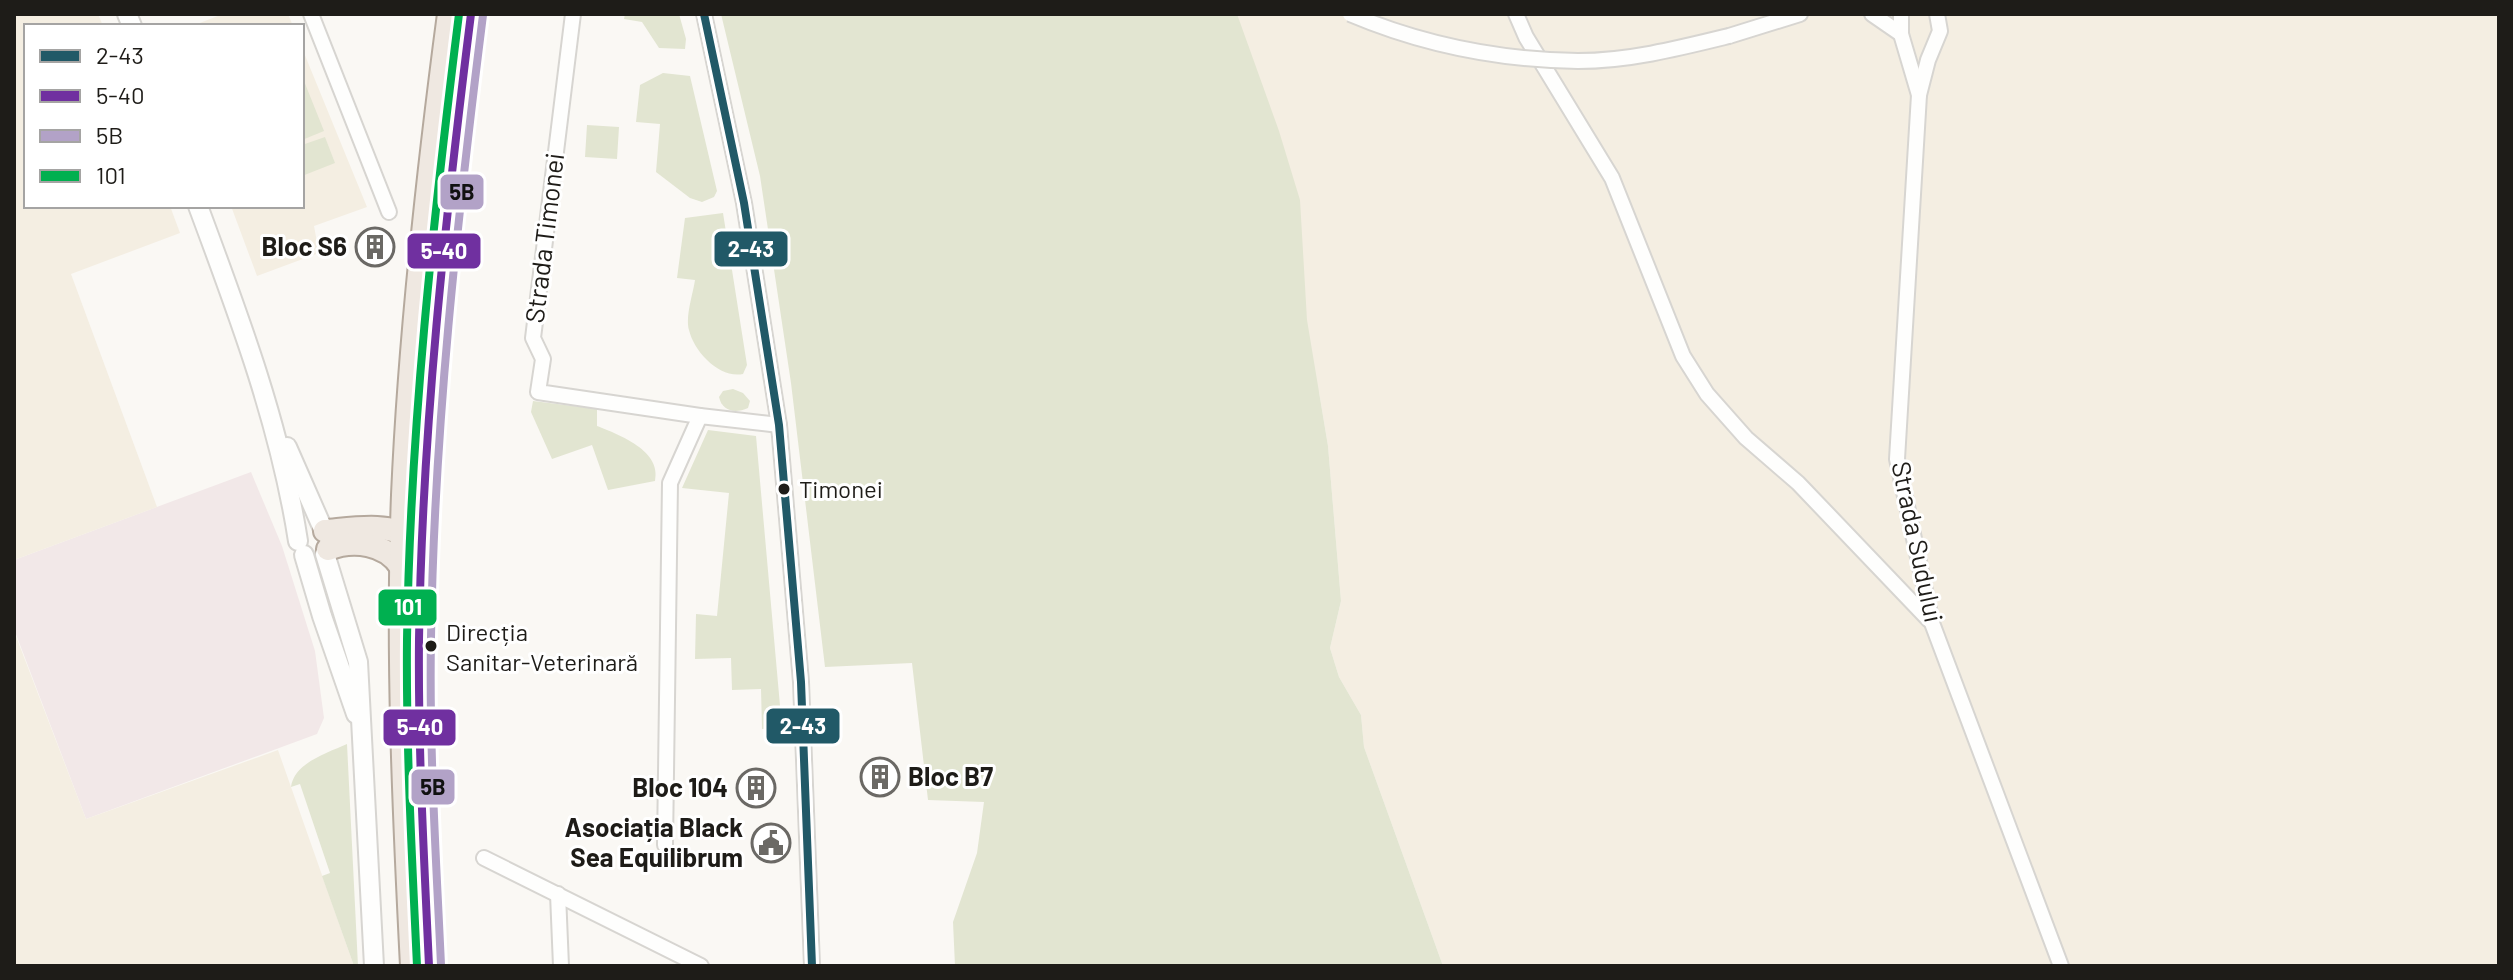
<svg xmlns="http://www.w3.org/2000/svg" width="2513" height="980" viewBox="0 0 2513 980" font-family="Barlow,sans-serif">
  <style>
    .commercial { fill: #f2e8e8 }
    .built { fill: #f4eee2 }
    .green { fill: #e2e5d1 }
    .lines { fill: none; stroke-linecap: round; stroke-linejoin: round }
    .minor-casing { stroke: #d7d5d1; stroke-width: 18 }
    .tertiary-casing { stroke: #d7d5d1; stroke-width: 22 }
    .primary-casing { stroke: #b5a99d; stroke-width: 26 }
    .minor { stroke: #fefefd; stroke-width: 14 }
    .tertiary { stroke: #fefefd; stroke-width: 18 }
    .primary { stroke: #efe8e1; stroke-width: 22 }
    .minor-bridge-casing { stroke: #d7d5d1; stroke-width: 18; stroke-linecap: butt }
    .minor-bridge { stroke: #fefefd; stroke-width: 14 }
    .bus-1-casing { stroke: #fff; stroke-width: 14 }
    .bus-2-casing { stroke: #fff; stroke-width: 14 }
    .bus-3-casing { stroke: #fff; stroke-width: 14 }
    .bus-4-casing { stroke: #fff; stroke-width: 14 }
    .bus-1 { stroke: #215967; stroke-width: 8 }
    .bus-2 { stroke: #7030a0; stroke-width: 8 }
    .bus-3 { stroke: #b2a2c7; stroke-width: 8 }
    .bus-4 { stroke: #00b050; stroke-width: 8 }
    .bus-dot { fill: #1e1c18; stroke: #fff; stroke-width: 3 }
    .labels { text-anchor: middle; stroke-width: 6; stroke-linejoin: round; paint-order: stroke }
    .bus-label { font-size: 24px; fill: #1e1c18; stroke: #fff; text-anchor: start }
    .street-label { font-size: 26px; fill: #1e1c18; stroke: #fff }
    .poi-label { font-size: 26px; font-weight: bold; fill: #1e1c18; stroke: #fff; text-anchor: end }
    .line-badge { stroke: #fff; stroke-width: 3 }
    .badge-label { font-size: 22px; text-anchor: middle; font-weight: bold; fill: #fff }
    .pale-badge-label { font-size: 22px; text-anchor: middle; font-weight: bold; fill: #111 }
  </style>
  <rect width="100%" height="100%" fill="#faf8f4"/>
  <path class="commercial" d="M 251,472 L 282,546 L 315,651 L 324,718 L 317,734 L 86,819 L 14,629 L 14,560 Z"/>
  <g class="built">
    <path d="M 14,14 L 98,14 L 103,26 L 26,26 L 26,206 L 170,206 L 180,233 L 71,274 L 157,507 L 14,560 Z"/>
    <path d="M 223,14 L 288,14 L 293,26 L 192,26 Z"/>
    <path d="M 892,14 L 2499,14 L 2499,966 L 1443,966 L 1364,747 L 1361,715 L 1339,677 L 1330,648 L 1341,601 L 1328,446 L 1319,392 Z"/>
    <path d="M 302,48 L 367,207 L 314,226 L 319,253 L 257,276 L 231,206 L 302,206 Z"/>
    <path d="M 14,631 L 86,819 L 278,750 L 354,966 L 14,966 Z"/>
  </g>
  <g class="green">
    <path d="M 625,14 L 679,14 L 686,39 L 685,49 L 659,48 L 642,22 L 624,19 Z"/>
    <path d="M 721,14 L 1237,14 L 1279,131 L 1300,200 L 1307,320 L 1328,446 L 1341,601 L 1330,648 L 1339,677 L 1361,715 L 1364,747 L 1443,966 L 955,966 L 953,922 L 977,853 L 984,802 L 928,800 L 912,663 L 825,667 L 791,383 L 760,176 Z"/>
    <path d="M 663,73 L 690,76 L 717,191 L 714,197 L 702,202 L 690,198 L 656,172 L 660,124 L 636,122 L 640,85 Z"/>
    <path d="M 302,76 L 324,131 L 302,140 Z"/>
    <path d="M 587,125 L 619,127 L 617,159 L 585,157 Z"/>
    <path d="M 325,137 L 335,163 L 302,176 L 302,145 Z"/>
    <path d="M 723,213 L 747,365 L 743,374 C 720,379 694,352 689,330 C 685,317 693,294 695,280 L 677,278 L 685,218 Z"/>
    <path d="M 733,389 L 743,393 L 750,401 L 748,408 C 735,414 722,411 719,397 L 723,391 Z"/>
    <path d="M 533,401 L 597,409 L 597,426 C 620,435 662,451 655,481 L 608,490 L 592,445 L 552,459 L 531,412 Z"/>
    <path d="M 708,430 L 756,436 L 782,728 L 762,729 L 761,689 L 732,690 L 731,658 L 695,659 L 696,614 L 717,616 L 729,493 L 682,488 Z"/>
    <path d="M 347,744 L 358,966 L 354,966 L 322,876 L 330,873 L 300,784 L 291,787 C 294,763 327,753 347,744 Z"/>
  </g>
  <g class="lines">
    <defs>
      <g id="minor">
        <path d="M 311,14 L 389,212"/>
        <path d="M 573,14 L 533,338 L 543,359 L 538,392 L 700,416"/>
        <path d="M 704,14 L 744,203 L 779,425 L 801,682 L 812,966"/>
        <path d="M 1516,14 L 1526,37 L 1612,178 L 1683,356 L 1707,394 L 1746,438 L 1798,483 L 1929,620"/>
        <path d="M 1872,14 L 1901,34"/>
        <path d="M 1901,14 L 1901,34 L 1919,95"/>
        <path d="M 1937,14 L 1940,31 L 1928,60 L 1919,95 L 1897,459 L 1932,623 L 2061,966"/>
        <path d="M 1729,36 L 1800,14"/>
        <path d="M 665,845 L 670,483 L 700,416 L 779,425"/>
        <path d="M 484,858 L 701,966"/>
        <path d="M 558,894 L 561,966"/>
      </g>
      <g id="tertiary">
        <path d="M 127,14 L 132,26"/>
        <path d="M 198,206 C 239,316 280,425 298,541"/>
        <path d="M 287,447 L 323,529"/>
        <path d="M 325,554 L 358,662 L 374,966"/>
        <path d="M 304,555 L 322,616 L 356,714"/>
      </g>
      <g id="primary">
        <path d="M 325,531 C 351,529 390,522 412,538"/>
        <path d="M 328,549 C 353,539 386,543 401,567"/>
        <path d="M 412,966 C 404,809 397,652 403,495 C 410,335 428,173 449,14"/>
        <path d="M 429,966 C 424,857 418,749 419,640 C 421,501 433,362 448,224 C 455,154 462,84 471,14"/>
      </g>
    </defs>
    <use href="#minor" class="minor-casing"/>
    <use href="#tertiary" class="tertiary-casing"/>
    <use href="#primary" class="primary-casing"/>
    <use href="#minor" class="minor"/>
    <use href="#tertiary" class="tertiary"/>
    <use href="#primary" class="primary"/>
    <defs>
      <path id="minor-bridge" d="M 1350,14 C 1421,44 1500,60 1578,61 C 1629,61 1680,48 1729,36"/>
    </defs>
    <use href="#minor-bridge" class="minor-bridge-casing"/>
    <use href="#minor-bridge" class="minor-bridge"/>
    <defs>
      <path id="bus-1" d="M 704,14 L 744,203 L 779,425 L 801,682 L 812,966"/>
      <path id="bus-2" d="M 429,966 C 424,857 418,749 419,640 C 422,431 445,221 471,14"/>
      <path id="bus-3" d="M 441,965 C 436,856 429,747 431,638 C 434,430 457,222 483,15"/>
      <path id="bus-4" d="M 417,966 C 412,857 406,749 407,640 C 410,431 433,221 459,14"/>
    </defs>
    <use href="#bus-1" class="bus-1-casing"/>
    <use href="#bus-2" class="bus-2-casing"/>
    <use href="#bus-3" class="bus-3-casing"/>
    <use href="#bus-4" class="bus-4-casing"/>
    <use href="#bus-1" class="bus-1"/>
    <use href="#bus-2" class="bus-2"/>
    <use href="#bus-3" class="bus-3"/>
    <use href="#bus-4" class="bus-4"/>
  </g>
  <defs>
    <symbol id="building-ring" viewBox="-11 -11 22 22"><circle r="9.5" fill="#fff" stroke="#6b6965" stroke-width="1.5"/><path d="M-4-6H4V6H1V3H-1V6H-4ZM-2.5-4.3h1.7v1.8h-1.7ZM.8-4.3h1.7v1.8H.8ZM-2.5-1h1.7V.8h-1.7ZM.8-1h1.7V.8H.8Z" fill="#6b6965"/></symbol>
    <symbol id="civic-ring" viewBox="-11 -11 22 22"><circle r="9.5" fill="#fff" stroke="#6b6965" stroke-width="1.5"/><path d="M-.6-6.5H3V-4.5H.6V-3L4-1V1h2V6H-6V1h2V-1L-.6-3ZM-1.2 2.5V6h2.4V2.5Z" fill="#6b6965"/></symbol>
  </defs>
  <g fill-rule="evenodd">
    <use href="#building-ring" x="353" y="225" width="44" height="44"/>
    <use href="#building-ring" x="858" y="755" width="44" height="44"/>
    <use href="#building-ring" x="734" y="766" width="44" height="44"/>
    <use href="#civic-ring" x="749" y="821" width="44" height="44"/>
  </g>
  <g class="bus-dot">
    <circle cx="784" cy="489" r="7"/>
    <circle cx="431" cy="646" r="7"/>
  </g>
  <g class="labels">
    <g class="bus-label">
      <text x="799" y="498">Timonei</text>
      <text x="446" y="641">Direcția<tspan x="446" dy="30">Sanitar-Veterinară</tspan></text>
    </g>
    <g class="street-label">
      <text transform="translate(545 238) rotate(-83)" y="9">Strada Timonei</text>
      <text transform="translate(1917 542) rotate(78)" y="9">Strada Sudului</text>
    </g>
    <g class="poi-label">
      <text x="347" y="256">Bloc S6</text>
      <text x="908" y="786" text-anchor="start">Bloc B7</text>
      <text x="728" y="797">Bloc 104</text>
      <text x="743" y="837">Asociația Black<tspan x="743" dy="30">Sea Equilibrum</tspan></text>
    </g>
  </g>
  <g class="line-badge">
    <rect x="439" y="173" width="46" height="38" rx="8" fill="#b2a2c7"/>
    <rect x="713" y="230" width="76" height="38" rx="8" fill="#215967"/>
    <rect x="406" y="232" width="76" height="38" rx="8" fill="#7030a0"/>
    <rect x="377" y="588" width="61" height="39" rx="8" fill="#00b050"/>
    <rect x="765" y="707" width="76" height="38" rx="8" fill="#215967"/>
    <rect x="382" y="708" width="75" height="39" rx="8" fill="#7030a0"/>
    <rect x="410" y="768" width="46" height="38" rx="8" fill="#b2a2c7"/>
  </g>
  <g class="badge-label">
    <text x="751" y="257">2-43</text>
    <text x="444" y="259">5-40</text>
    <text x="408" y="615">101</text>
    <text x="803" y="734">2-43</text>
    <text x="420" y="735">5-40</text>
  </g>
  <g class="pale-badge-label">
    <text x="462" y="200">5B</text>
    <text x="433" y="795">5B</text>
  </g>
  <rect width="2513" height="980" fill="none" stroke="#1e1c18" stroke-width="32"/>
  <rect x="24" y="24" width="280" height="184" fill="#ffffff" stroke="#a5a4a3" stroke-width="2"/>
  <rect x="40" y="50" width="40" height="12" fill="#215967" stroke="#a5a4a3" stroke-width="2"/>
  <text x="96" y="64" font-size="24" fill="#1e1c18">2-43</text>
  <rect x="40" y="90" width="40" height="12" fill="#7030a0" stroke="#a5a4a3" stroke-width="2"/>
  <text x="96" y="104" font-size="24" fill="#1e1c18">5-40</text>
  <rect x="40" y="130" width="40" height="12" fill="#b2a2c7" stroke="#a5a4a3" stroke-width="2"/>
  <text x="96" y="144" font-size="24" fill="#1e1c18">5B</text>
  <rect x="40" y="170" width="40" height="12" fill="#00b050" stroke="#a5a4a3" stroke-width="2"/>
  <text x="96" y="184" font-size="24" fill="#1e1c18">101</text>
</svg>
